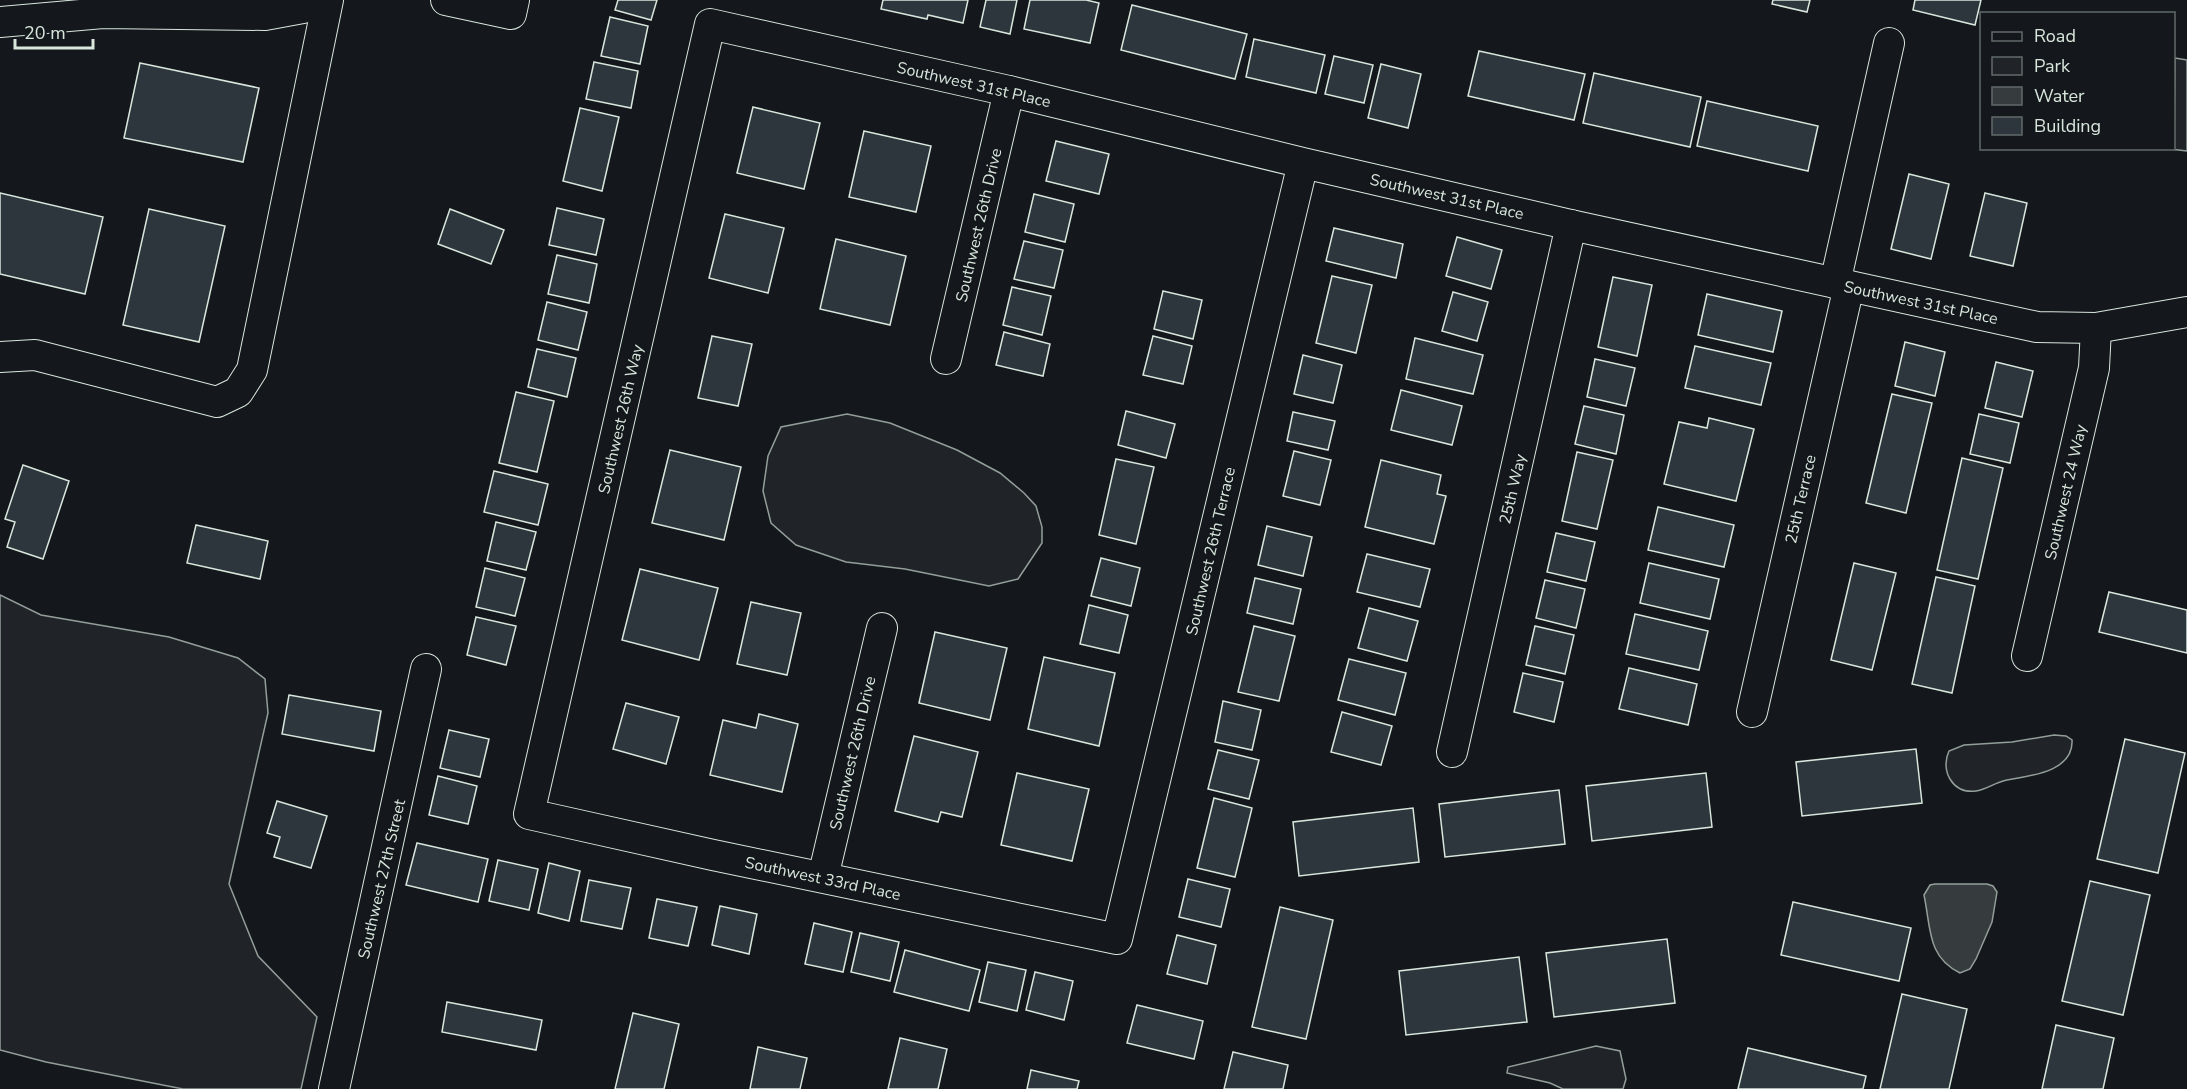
<svg xmlns="http://www.w3.org/2000/svg" width="2187" height="1089" viewBox="0 0 2187 1089" font-family="'Nunito Sans',sans-serif">
  <style>
    .green { fill: #202428; stroke: #939e99; stroke-width: 1.5 }
    .water { fill: #363b3e; stroke: #939e99; stroke-width: 1.5 }
    .building { fill: #2c363c; stroke: #d8e6dc; stroke-width: 1.5 }
    .lines { fill: none; stroke-linecap: round; stroke-linejoin: round }
    .minor-casing { stroke: #d8e6dc; stroke-width: 32 }
    .minor { stroke: #14181c; stroke-width: 30 }
    .labels { text-anchor: middle; stroke-width: 4.5; stroke-linejoin: round; paint-order: stroke }
    .street-label { font-size: 16px; fill: #d8e6dc; stroke: #14181c }
  </style>
  <rect width="100%" height="100%" fill="#14181c"/>
  <g class="green">
    <path d="M 2175,58 L 2187,60 L 2187,151 L 2170,149 L 2174,148 Z"/>
    <path d="M 847,414 L 890,423 L 957,450 L 1000,473 L 1024,493 L 1036,506 L 1042,527 L 1042,543 L 1018,579 L 989,586 L 905,569 L 846,562 L 796,545 L 771,523 L 763,491 L 768,456 L 781,427 Z"/>
    <path d="M 0,595 L 41,615 L 169,637 L 238,658 L 265,679 L 268,713 L 229,884 L 258,956 L 317,1017 L 301,1089 L 183,1089 L 46,1062 L 0,1050 Z"/>
    <path d="M 2054,735 L 2066,736 L 2072,740 C 2074,772 2029,776 2007,780 C 1996,782 1985,790 1976,791 C 1952,794 1940,770 1949,751 L 1964,745 L 2012,742 Z"/>
    <path d="M 1596,1046 L 1620,1051 L 1626,1079 L 1623,1089 L 1563,1089 L 1550,1083 L 1507,1073 L 1508,1067 Z"/>
  </g>
  <path class="water" d="M 1935,884 L 1987,884 L 1993,886 L 1997,892 L 1992,922 L 1976,959 L 1970,969 L 1960,973 C 1927,957 1931,928 1924,895 L 1930,885 Z"/>
  <g class="building">
    <path d="M 618,0 L 657,0 L 651,20 L 615,10 Z"/>
    <path d="M 883,0 L 968,0 L 963,23 L 928,15 L 927,19 L 881,9 Z"/>
    <path d="M 986,0 L 1017,0 L 1010,34 L 980,27 Z"/>
    <path d="M 1030,0 L 1086,0 L 1099,3 L 1090,43 L 1024,29 Z"/>
    <path d="M 1773,0 L 1810,0 L 1807,12 L 1772,4 Z"/>
    <path d="M 1915,0 L 1981,0 L 1975,25 L 1913,10 Z"/>
    <path d="M 1132,5 L 1247,34 L 1235,79 L 1121,50 Z"/>
    <path d="M 610,17 L 648,26 L 640,64 L 601,56 Z"/>
    <path d="M 1254,39 L 1325,55 L 1316,93 L 1246,77 Z"/>
    <path d="M 1479,51 L 1585,74 L 1574,120 L 1468,96 Z"/>
    <path d="M 1334,56 L 1373,65 L 1364,103 L 1325,94 Z"/>
    <path d="M 594,62 L 638,71 L 631,108 L 586,99 Z"/>
    <path d="M 140,63 L 259,88 L 243,162 L 124,138 Z"/>
    <path d="M 1381,64 L 1421,74 L 1408,128 L 1368,118 Z"/>
    <path d="M 1594,73 L 1701,97 L 1690,147 L 1583,123 Z"/>
    <path d="M 1707,101 L 1818,126 L 1808,171 L 1697,146 Z"/>
    <path d="M 753,107 L 820,123 L 804,189 L 737,173 Z"/>
    <path d="M 580,108 L 619,117 L 602,191 L 563,181 Z"/>
    <path d="M 864,131 L 931,146 L 916,212 L 849,197 Z"/>
    <path d="M 1056,141 L 1109,154 L 1099,194 L 1046,181 Z"/>
    <path d="M 1909,174 L 1949,184 L 1931,259 L 1891,249 Z"/>
    <path d="M 0,193 L 103,217 L 85,294 L 0,274 Z"/>
    <path d="M 1985,193 L 2027,203 L 2013,266 L 1970,256 Z"/>
    <path d="M 1034,194 L 1074,204 L 1065,242 L 1025,232 Z"/>
    <path d="M 557,208 L 604,219 L 596,255 L 549,245 Z"/>
    <path d="M 149,209 L 225,226 L 199,342 L 123,325 Z"/>
    <path d="M 450,209 L 504,230 L 491,264 L 438,244 Z"/>
    <path d="M 725,214 L 784,228 L 768,293 L 709,278 Z"/>
    <path d="M 1334,228 L 1403,244 L 1396,278 L 1326,261 Z"/>
    <path d="M 1457,237 L 1502,250 L 1491,289 L 1446,276 Z"/>
    <path d="M 836,239 L 906,256 L 890,325 L 820,309 Z"/>
    <path d="M 1024,241 L 1063,250 L 1054,288 L 1014,279 Z"/>
    <path d="M 557,255 L 597,264 L 589,303 L 548,294 Z"/>
    <path d="M 1332,276 L 1372,285 L 1356,353 L 1316,343 Z"/>
    <path d="M 1613,277 L 1652,285 L 1637,356 L 1598,347 Z"/>
    <path d="M 1012,287 L 1051,296 L 1042,335 L 1003,325 Z"/>
    <path d="M 1163,291 L 1202,300 L 1193,339 L 1154,329 Z"/>
    <path d="M 1453,292 L 1488,302 L 1477,341 L 1442,331 Z"/>
    <path d="M 1707,294 L 1782,311 L 1773,352 L 1698,335 Z"/>
    <path d="M 547,302 L 587,312 L 578,350 L 538,340 Z"/>
    <path d="M 1004,332 L 1050,344 L 1043,376 L 996,365 Z"/>
    <path d="M 712,336 L 752,344 L 738,406 L 698,398 Z"/>
    <path d="M 1153,336 L 1192,346 L 1183,384 L 1143,375 Z"/>
    <path d="M 1415,338 L 1483,355 L 1473,394 L 1406,379 Z"/>
    <path d="M 1905,342 L 1945,352 L 1935,396 L 1895,386 Z"/>
    <path d="M 1695,346 L 1771,363 L 1761,405 L 1685,388 Z"/>
    <path d="M 537,349 L 576,358 L 567,397 L 528,387 Z"/>
    <path d="M 1303,355 L 1342,365 L 1333,403 L 1294,394 Z"/>
    <path d="M 1595,359 L 1635,368 L 1626,406 L 1587,397 Z"/>
    <path d="M 1996,362 L 2033,371 L 2022,417 L 1985,408 Z"/>
    <path d="M 1401,390 L 1462,406 L 1452,445 L 1391,430 Z"/>
    <path d="M 516,392 L 554,401 L 537,472 L 499,463 Z"/>
    <path d="M 1892,394 L 1932,403 L 1906,513 L 1866,503 Z"/>
    <path d="M 1584,406 L 1624,415 L 1616,454 L 1575,444 Z"/>
    <path d="M 1126,411 L 1175,424 L 1166,458 L 1118,445 Z"/>
    <path d="M 1293,412 L 1335,421 L 1328,450 L 1287,441 Z"/>
    <path d="M 1979,414 L 2019,423 L 2010,463 L 1970,454 Z"/>
    <path d="M 1709,418 L 1754,429 L 1736,501 L 1664,484 L 1679,422 L 1707,428 Z"/>
    <path d="M 670,450 L 741,467 L 724,540 L 652,523 Z"/>
    <path d="M 1294,451 L 1331,460 L 1320,505 L 1283,496 Z"/>
    <path d="M 1577,452 L 1613,460 L 1597,529 L 1562,521 Z"/>
    <path d="M 1962,458 L 2003,468 L 1978,579 L 1937,570 Z"/>
    <path d="M 1116,459 L 1154,467 L 1136,544 L 1099,535 Z"/>
    <path d="M 1381,460 L 1441,475 L 1437,494 L 1446,496 L 1434,544 L 1365,527 Z"/>
    <path d="M 23,465 L 69,481 L 43,559 L 7,547 L 15,522 L 5,519 Z"/>
    <path d="M 494,471 L 548,484 L 538,525 L 484,512 Z"/>
    <path d="M 1658,507 L 1734,525 L 1724,567 L 1648,550 Z"/>
    <path d="M 496,522 L 536,532 L 526,570 L 487,561 Z"/>
    <path d="M 196,525 L 268,541 L 260,579 L 187,563 Z"/>
    <path d="M 1267,526 L 1312,537 L 1303,576 L 1258,565 Z"/>
    <path d="M 1556,533 L 1595,542 L 1586,581 L 1547,572 Z"/>
    <path d="M 1367,554 L 1430,569 L 1420,607 L 1357,592 Z"/>
    <path d="M 1101,558 L 1140,568 L 1131,606 L 1091,596 Z"/>
    <path d="M 1649,563 L 1719,579 L 1710,619 L 1640,603 Z"/>
    <path d="M 1854,563 L 1896,573 L 1872,670 L 1831,660 Z"/>
    <path d="M 485,568 L 525,578 L 515,616 L 476,607 Z"/>
    <path d="M 640,569 L 718,588 L 699,660 L 622,640 Z"/>
    <path d="M 1936,577 L 1975,586 L 1952,693 L 1912,684 Z"/>
    <path d="M 1255,578 L 1301,589 L 1293,624 L 1247,613 Z"/>
    <path d="M 1545,580 L 1585,589 L 1576,628 L 1536,618 Z"/>
    <path d="M 2109,592 L 2187,610 L 2187,653 L 2099,632 Z"/>
    <path d="M 751,602 L 801,613 L 787,675 L 737,664 Z"/>
    <path d="M 1089,605 L 1128,615 L 1119,653 L 1080,644 Z"/>
    <path d="M 1369,608 L 1418,621 L 1407,661 L 1358,648 Z"/>
    <path d="M 1635,614 L 1708,631 L 1699,670 L 1626,654 Z"/>
    <path d="M 476,617 L 516,626 L 506,665 L 467,655 Z"/>
    <path d="M 1254,626 L 1295,636 L 1279,701 L 1238,692 Z"/>
    <path d="M 1535,626 L 1574,635 L 1565,674 L 1526,665 Z"/>
    <path d="M 935,632 L 1007,648 L 990,720 L 919,703 Z"/>
    <path d="M 1044,657 L 1115,673 L 1099,746 L 1028,729 Z"/>
    <path d="M 1349,659 L 1406,673 L 1395,715 L 1338,700 Z"/>
    <path d="M 1629,668 L 1697,684 L 1688,725 L 1619,709 Z"/>
    <path d="M 1523,673 L 1563,682 L 1554,722 L 1514,712 Z"/>
    <path d="M 289,695 L 381,711 L 374,751 L 282,734 Z"/>
    <path d="M 1223,701 L 1261,710 L 1252,750 L 1215,742 Z"/>
    <path d="M 626,703 L 679,717 L 666,764 L 613,749 Z"/>
    <path d="M 1342,712 L 1392,726 L 1381,765 L 1331,752 Z"/>
    <path d="M 759,714 L 798,724 L 782,792 L 710,775 L 723,720 L 756,728 Z"/>
    <path d="M 449,730 L 489,739 L 480,777 L 440,768 Z"/>
    <path d="M 914,736 L 978,752 L 962,817 L 941,812 L 938,822 L 895,811 Z"/>
    <path d="M 2125,739 L 2185,753 L 2158,873 L 2097,859 Z"/>
    <path d="M 1916,749 L 1922,803 L 1802,816 L 1796,762 Z"/>
    <path d="M 1218,750 L 1259,760 L 1249,799 L 1208,789 Z"/>
    <path d="M 1017,773 L 1089,789 L 1072,861 L 1001,845 Z"/>
    <path d="M 1706,773 L 1712,827 L 1592,841 L 1586,786 Z"/>
    <path d="M 438,776 L 477,786 L 468,824 L 429,815 Z"/>
    <path d="M 1559,790 L 1565,844 L 1445,857 L 1439,804 Z"/>
    <path d="M 1214,798 L 1252,808 L 1235,877 L 1197,868 Z"/>
    <path d="M 277,801 L 327,816 L 311,868 L 274,857 L 280,837 L 267,833 Z"/>
    <path d="M 1413,808 L 1419,862 L 1299,876 L 1293,822 Z"/>
    <path d="M 417,843 L 488,859 L 478,902 L 406,885 Z"/>
    <path d="M 498,860 L 538,869 L 529,910 L 489,901 Z"/>
    <path d="M 549,863 L 580,871 L 569,921 L 538,913 Z"/>
    <path d="M 1188,879 L 1230,889 L 1221,927 L 1179,917 Z"/>
    <path d="M 589,880 L 631,888 L 622,929 L 581,921 Z"/>
    <path d="M 2090,881 L 2150,895 L 2123,1015 L 2062,1001 Z"/>
    <path d="M 657,899 L 697,907 L 688,946 L 649,938 Z"/>
    <path d="M 1793,902 L 1911,928 L 1899,981 L 1781,955 Z"/>
    <path d="M 720,906 L 757,914 L 749,954 L 712,945 Z"/>
    <path d="M 1280,907 L 1333,920 L 1306,1039 L 1252,1027 Z"/>
    <path d="M 814,923 L 852,932 L 843,972 L 805,964 Z"/>
    <path d="M 860,933 L 899,942 L 890,981 L 851,972 Z"/>
    <path d="M 1177,935 L 1216,945 L 1207,984 L 1167,974 Z"/>
    <path d="M 1667,939 L 1675,1003 L 1554,1017 L 1546,953 Z"/>
    <path d="M 905,950 L 980,970 L 969,1011 L 894,992 Z"/>
    <path d="M 1519,957 L 1527,1022 L 1406,1035 L 1399,971 Z"/>
    <path d="M 988,962 L 1026,970 L 1017,1011 L 979,1002 Z"/>
    <path d="M 1035,972 L 1073,981 L 1064,1020 L 1026,1010 Z"/>
    <path d="M 1902,994 L 1967,1009 L 1949,1089 L 1880,1089 Z"/>
    <path d="M 447,1002 L 542,1020 L 536,1050 L 442,1032 Z"/>
    <path d="M 1137,1005 L 1203,1021 L 1194,1059 L 1127,1043 Z"/>
    <path d="M 633,1013 L 679,1024 L 664,1089 L 615,1089 Z"/>
    <path d="M 2056,1025 L 2114,1038 L 2103,1089 L 2042,1089 Z"/>
    <path d="M 900,1038 L 947,1049 L 938,1089 L 888,1089 Z"/>
    <path d="M 758,1047 L 807,1058 L 800,1089 L 750,1089 Z"/>
    <path d="M 1748,1048 L 1866,1076 L 1863,1089 L 1738,1089 Z"/>
    <path d="M 1233,1052 L 1288,1065 L 1283,1089 L 1224,1089 Z"/>
    <path d="M 1031,1070 L 1079,1081 L 1077,1089 L 1027,1089 Z"/>
  </g>
  <g class="lines">
    <defs>
      <g id="minor">
        <path d="M 446,0 L 511,14 L 514,0"/>
        <path d="M 0,22 L 103,13 L 265,15 L 303,8 L 320,0"/>
        <path d="M 1303,163 L 1117,939 L 713,855 L 529,814 L 710,24 L 1009,91 L 1303,163 L 1571,225 L 2037,327 L 2096,328 L 2187,312"/>
        <path d="M 1835,283 L 1889,43"/>
        <path d="M 0,357 L 35,355 L 217,402 L 238,392 L 252,370 L 328,0"/>
        <path d="M 946,359 L 1009,91"/>
        <path d="M 2027,656 L 2094,368 L 2096,328"/>
        <path d="M 1752,712 L 1849,286"/>
        <path d="M 1452,752 L 1571,225"/>
        <path d="M 823,877 L 882,628"/>
        <path d="M 334,1089 L 426,669"/>
      </g>
    </defs>
    <use href="#minor" class="minor-casing"/>
    <use href="#minor" class="minor"/>
  </g>
  <g class="labels">
    <g class="street-label">
      <text transform="translate(974 84) rotate(13)" y="6">Southwest 31st Place</text>
      <text transform="translate(1447 196) rotate(13)" y="6">Southwest 31st Place</text>
      <text transform="translate(978 225) rotate(-77)" y="6">Southwest 26th Drive</text>
      <text transform="translate(1921 302) rotate(12)" y="6">Southwest 31st Place</text>
      <text transform="translate(620 419) rotate(-77)" y="6">Southwest 26th Way</text>
      <text transform="translate(1512 489) rotate(-77)" y="6">25th Way</text>
      <text transform="translate(2065 492) rotate(-77)" y="6">Southwest 24 Way</text>
      <text transform="translate(1800 499) rotate(-77)" y="6">25th Terrace</text>
      <text transform="translate(1210 551) rotate(-77)" y="6">Southwest 26th Terrace</text>
      <text transform="translate(852 753) rotate(-77)" y="6">Southwest 26th Drive</text>
      <text transform="translate(823 878) rotate(12)" y="6">Southwest 33rd Place</text>
      <text transform="translate(381 879) rotate(-77)" y="6">Southwest 27th Street</text>
    </g>
  </g>
  <rect x="1980" y="12" width="195" height="138" fill="#14181c" stroke="#626a69" stroke-width="1.5"/>
  <rect x="1992" y="32" width="30" height="9" fill="#14181c" stroke="#626a69" stroke-width="1.5"/>
  <text x="2034" y="42" font-size="18" fill="#d8e6dc">Road</text>
  <rect x="1992" y="57" width="30" height="18" fill="#202428" stroke="#626a69" stroke-width="1.5"/>
  <text x="2034" y="72" font-size="18" fill="#d8e6dc">Park</text>
  <rect x="1992" y="87" width="30" height="18" fill="#363b3e" stroke="#626a69" stroke-width="1.5"/>
  <text x="2034" y="102" font-size="18" fill="#d8e6dc">Water</text>
  <rect x="1992" y="117" width="30" height="18" fill="#2c363c" stroke="#626a69" stroke-width="1.5"/>
  <text x="2034" y="132" font-size="18" fill="#d8e6dc">Building</text>
  <path d="M15 39v9h78v-9" fill="none" stroke="#d8e6dc" stroke-width="3"/>
  <text x="24" y="39" font-size="18" fill="#d8e6dc" stroke="#14181c" stroke-width="4.5" paint-order="stroke">20 m</text>
</svg>
